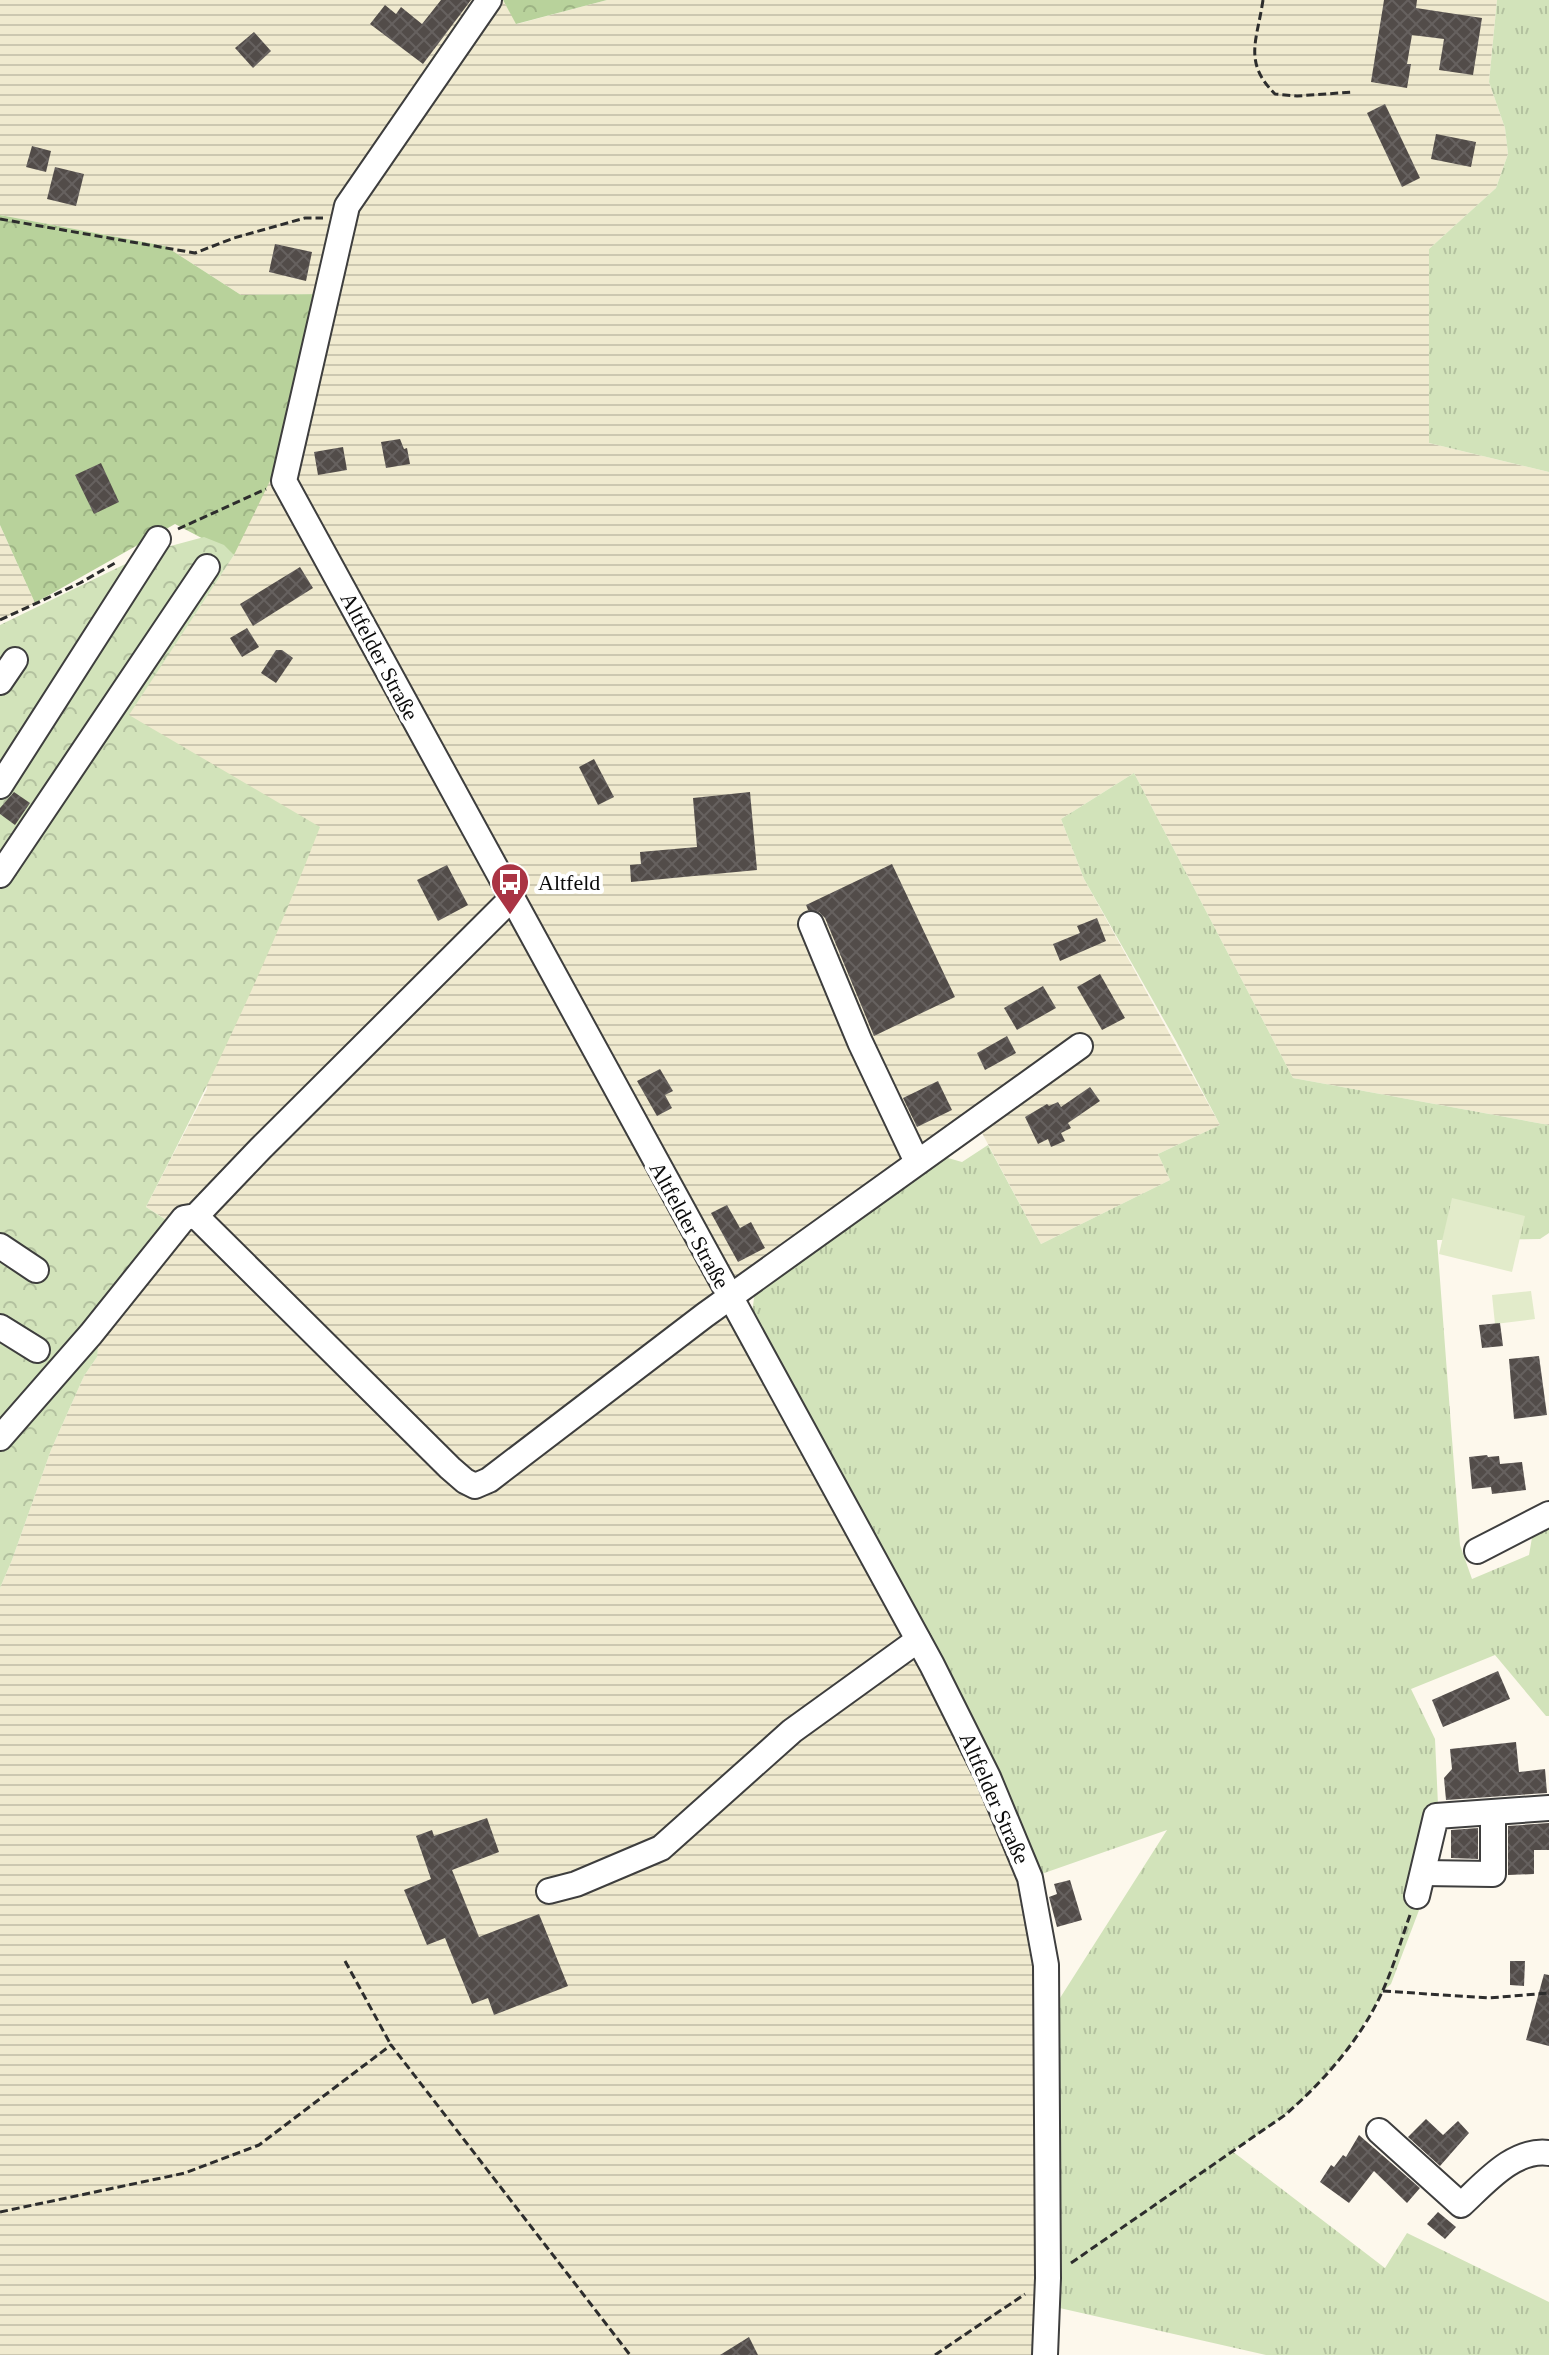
<svg xmlns="http://www.w3.org/2000/svg" width="1549" height="2355" viewBox="0 0 1549 2355" font-family="'Times New Roman',serif">
  <style>
    .farmland { fill: url(#farmland-rules) }
    .grass { fill: url(#grass-tufts) }
    .forest { fill: url(#forest-crowns) }
    .park { fill: url(#park-crowns) }
    .pitch { fill: #e2ebca }
    .building { fill: url(#building-cross-hatch) }
    .lines { fill: none; stroke-linecap: round; stroke-linejoin: round }
    .minor-casing { stroke: #3e3e3e; stroke-width: 28 }
    .path { stroke: #2d2d2d; stroke-width: 3; stroke-dasharray: 8 4; stroke-linecap: butt }
    .minor { stroke: #fff; stroke-width: 24 }
    .labels { text-anchor: middle; stroke-width: 8; stroke-linejoin: round; paint-order: stroke }
    .street-label { font-size: 22px; fill: #0b0b0b; stroke: #fff }
    .poi-label { font-size: 22px; fill: #0b0b0b; stroke: #fff; text-anchor: start }
  </style>
  <defs>
    <pattern id="farmland-rules" width="6" height="5" patternUnits="userSpaceOnUse" patternTransform="scale(2)"><rect width="6" height="5" fill="#f0eacf"/><path d="M0 2.5h6" fill="none" stroke="#ccc7b0"/></pattern>
    <pattern id="grass-tufts" width="24" height="20" patternUnits="userSpaceOnUse" patternTransform="scale(2)"><rect width="24" height="20" fill="#d2e3ba"/><path d="M3 7l-1-3M5 7V3M7 7l1-3M15 17l-1-3M17 17v-4M19 17l1-3" fill="none" stroke="#b3c19f"/></pattern>
    <pattern id="forest-crowns" width="20" height="18" patternUnits="userSpaceOnUse" patternTransform="scale(2)"><rect width="20" height="18" fill="#b8d29b"/><path d="M2 6a3 3 0 1 1 6 0M12 15a3 3 0 1 1 6 0" fill="none" stroke="#9db384"/></pattern>
    <pattern id="park-crowns" width="20" height="18" patternUnits="userSpaceOnUse" patternTransform="scale(2)"><rect width="20" height="18" fill="#d2e3ba"/><path d="M2 6a3 3 0 1 1 6 0M12 15a3 3 0 1 1 6 0" fill="none" stroke="#b3c19f"/></pattern>
    <pattern id="building-cross-hatch" width="8" height="8" patternUnits="userSpaceOnUse" patternTransform="scale(2)"><rect width="8" height="8" fill="#524c49"/><path d="M0 0l8 8M0 8l8-8" fill="none" stroke="#66615f"/></pattern>
  </defs>
  <rect width="100%" height="100%" fill="#fdf8ec"/>
  <g class="farmland">
    <path d="M 0,0 L 503,0 L 517,24 L 607,0 L 1497,0 L 1489,82 L 1505,128 L 1508,154 L 1496,188 L 1429,249 L 1429,443 L 1549,472 L 1549,1125 L 1293,1078 L 1134,773 L 1061,819 L 1084,879 L 1220,1125 L 1158,1154 L 1170,1180 L 1041,1244 L 973,1116 L 739,1283 L 386,689 L 722,1309 L 918,1640 L 988,1777 L 1046,1965 L 1047,2355 L 0,2355 L 0,1588 L 12,1560 L 51,1450 L 84,1376 L 97,1357 L 98,1338 L 170,1222 L 146,1207 L 207,1089 L 128,715 L 234,555 L 325,294 L 241,295 L 165,246 L 0,215 Z"/>
    <path d="M 0,525 L 35,603 L 0,620 Z"/>
  </g>
  <g class="grass">
    <path d="M 1497,0 L 1549,0 L 1549,472 L 1429,443 L 1429,249 L 1496,188 L 1508,154 L 1505,128 L 1489,82 Z"/>
    <path d="M 1134,773 L 1293,1078 L 1549,1125 L 1549,1233 L 1540,1239 L 1437,1240 L 1460,1545 L 1472,1579 L 1529,1555 L 1534,1526 L 1549,1524 L 1549,1716 L 1546,1716 L 1495,1655 L 1411,1689 L 1435,1739 L 1438,1805 L 1421,1905 L 1391,1984 L 1383,1991 C 1358,2037 1328,2079 1288,2112 C 1271,2127 1251,2139 1232,2151 L 1385,2268 L 1407,2233 L 1549,2302 L 1549,2355 L 1266,2355 L 1042,2304 L 1046,2020 L 1167,1830 L 1030,1878 L 752,1313 L 755,1291 L 941,1156 L 962,1162 L 988,1145 L 1041,1244 L 1170,1180 L 1158,1154 L 1220,1125 L 1176,1041 L 1084,879 L 1061,819 Z"/>
  </g>
  <g class="forest">
    <path d="M 503,0 L 607,0 L 516,24 Z"/>
    <path d="M 0,215 L 165,246 L 241,295 L 326,294 L 285,450 L 234,555 L 175,524 L 35,603 L 0,525 Z"/>
  </g>
  <path class="park" d="M 204,537 L 224,545 L 234,555 L 129,715 L 320,827 C 270,957 210,1083 146,1207 L 171,1223 L 99,1338 L 97,1357 L 84,1376 L 51,1450 L 12,1560 L 0,1588 L 0,625 L 152,551 Z"/>
  <g class="pitch">
    <path d="M 1452,1198 L 1525,1216 L 1512,1272 L 1439,1254 Z"/>
    <path d="M 1531,1291 L 1535,1319 L 1495,1324 L 1492,1295 Z"/>
  </g>
  <g class="building">
    <path d="M 441,0 L 471,0 L 423,64 L 370,24 L 385,5 L 396,14 L 401,7 L 422,24 Z"/>
    <path d="M 1384,0 L 1417,0 L 1416,8 L 1482,18 L 1473,75 L 1439,70 L 1444,39 L 1412,35 L 1407,64 L 1411,64 L 1407,88 L 1371,82 Z"/>
    <path d="M 254,32 L 271,51 L 253,68 L 235,48 Z"/>
    <path d="M 1385,104 L 1420,178 L 1402,187 L 1367,113 Z"/>
    <path d="M 1436,134 L 1476,142 L 1471,167 L 1431,159 Z"/>
    <path d="M 32,146 L 51,151 L 46,172 L 26,167 Z"/>
    <path d="M 55,167 L 84,174 L 76,206 L 47,199 Z"/>
    <path d="M 275,244 L 312,252 L 306,281 L 269,272 Z"/>
    <path d="M 400,439 L 404,449 L 407,448 L 410,464 L 386,468 L 381,442 Z"/>
    <path d="M 343,447 L 347,470 L 318,475 L 314,452 Z"/>
    <path d="M 101,463 L 119,502 L 94,514 L 75,475 Z"/>
    <path d="M 300,567 L 313,588 L 253,626 L 240,604 Z"/>
    <path d="M 247,628 L 259,647 L 242,657 L 230,638 Z"/>
    <path d="M 276,650 L 282,650 L 293,658 L 276,683 L 261,673 Z"/>
    <path d="M 594,759 L 614,797 L 598,805 L 579,767 Z"/>
    <path d="M 14,792 L 30,803 L 15,825 L 0,814 L 0,808 Z"/>
    <path d="M 750,792 L 757,870 L 631,882 L 630,865 L 641,864 L 640,852 L 697,847 L 693,798 Z"/>
    <path d="M 892,864 L 955,997 L 874,1036 L 825,918 L 819,912 L 808,910 L 806,905 Z"/>
    <path d="M 447,865 L 468,905 L 438,921 L 417,880 Z"/>
    <path d="M 1097,918 L 1106,941 L 1060,961 L 1053,944 L 1080,933 L 1077,926 Z"/>
    <path d="M 1100,974 L 1125,1018 L 1102,1030 L 1077,987 Z"/>
    <path d="M 1043,986 L 1056,1008 L 1017,1030 L 1004,1008 Z"/>
    <path d="M 1007,1036 L 1016,1053 L 985,1070 L 977,1053 Z"/>
    <path d="M 660,1069 L 673,1091 L 665,1095 L 672,1108 L 657,1116 L 637,1081 Z"/>
    <path d="M 938,1081 L 952,1110 L 917,1127 L 903,1098 Z"/>
    <path d="M 1090,1087 L 1100,1101 L 1068,1123 L 1071,1128 L 1061,1133 L 1065,1141 L 1051,1147 L 1048,1139 L 1038,1144 L 1025,1117 L 1047,1104 L 1049,1106 L 1058,1102 L 1061,1107 Z"/>
    <path d="M 727,1205 L 740,1228 L 751,1222 L 765,1248 L 738,1262 L 711,1213 Z"/>
    <path d="M 1500,1323 L 1503,1346 L 1482,1348 L 1479,1325 Z"/>
    <path d="M 1539,1356 L 1547,1415 L 1514,1419 L 1509,1359 Z"/>
    <path d="M 1487,1455 L 1488,1457 L 1499,1456 L 1500,1464 L 1522,1462 L 1526,1490 L 1492,1494 L 1491,1487 L 1472,1489 L 1469,1457 Z"/>
    <path d="M 1498,1671 L 1510,1699 L 1443,1727 L 1432,1700 Z"/>
    <path d="M 1516,1742 L 1519,1772 L 1545,1769 L 1547,1793 L 1446,1800 L 1444,1778 L 1452,1769 L 1450,1749 Z"/>
    <path d="M 487,1818 L 499,1852 L 452,1870 L 479,1937 L 539,1914 L 568,1986 L 494,2015 L 488,1998 L 472,2004 L 445,1938 L 427,1945 L 404,1890 L 431,1879 L 416,1836 L 432,1830 L 434,1836 Z"/>
    <path d="M 1549,1823 L 1549,1850 L 1534,1850 L 1534,1874 L 1508,1875 L 1508,1826 Z"/>
    <path d="M 1478,1828 L 1478,1859 L 1451,1858 L 1451,1830 Z"/>
    <path d="M 1070,1880 L 1082,1920 L 1057,1927 L 1049,1897 L 1057,1894 L 1054,1884 Z"/>
    <path d="M 1510,1961 L 1525,1961 L 1524,1986 L 1510,1985 Z"/>
    <path d="M 1544,1974 L 1549,1975 L 1549,2046 L 1526,2040 Z"/>
    <path d="M 1426,2119 L 1443,2135 L 1458,2121 L 1469,2133 L 1440,2166 L 1408,2137 Z"/>
    <path d="M 1359,2135 L 1420,2188 L 1407,2203 L 1374,2171 L 1349,2203 L 1320,2182 L 1331,2165 L 1334,2167 L 1343,2155 L 1346,2157 Z"/>
    <path d="M 1438,2212 L 1456,2227 L 1445,2239 L 1427,2224 Z"/>
    <path d="M 749,2337 L 758,2355 L 720,2355 Z"/>
  </g>
  <g class="lines">
    <defs>
      <g id="minor">
        <path d="M 489,0 L 347,206 L 284,481 L 932,1665 L 988,1777 L 1030,1878 L 1046,1965 L 1048,2278 L 1045,2355"/>
        <path d="M 0,682 L 15,660"/>
        <path d="M 0,786 L 158,539"/>
        <path d="M 0,875 L 207,567"/>
        <path d="M 811,924 L 860,1042 L 917,1162"/>
        <path d="M 196,1216 L 450,1468 L 465,1481 L 475,1486 L 489,1480 L 705,1315 L 1080,1046"/>
        <path d="M 0,1246 L 36,1270"/>
        <path d="M 0,1327 L 37,1350"/>
        <path d="M 0,1438 L 91,1334 L 184,1218 L 196,1216 L 260,1149 L 512,898"/>
        <path d="M 1477,1551 L 1549,1514"/>
        <path d="M 1423,1873 L 1493,1874 L 1493,1814"/>
        <path d="M 549,1891 L 576,1884 L 661,1848 L 792,1731 L 918,1640"/>
        <path d="M 1417,1896 L 1436,1816 L 1549,1808"/>
        <path d="M 1379,2131 L 1461,2205 C 1485,2183 1514,2148 1549,2153"/>
      </g>
    </defs>
    <use href="#minor" class="minor-casing"/>
    <g class="path">
      <path d="M 1263,0 C 1257,41 1243,62 1275,94 L 1297,96 L 1354,92"/>
      <path d="M 0,219 L 195,253 L 234,238 L 305,218 L 323,218"/>
      <path d="M 178,529 L 266,489"/>
      <path d="M 0,620 L 80,583 L 115,563"/>
      <path d="M 345,1961 L 391,2045"/>
      <path d="M 1383,1991 L 1489,1998 L 1549,1993"/>
      <path d="M 0,2212 L 185,2173 L 259,2145 L 391,2045 L 630,2355"/>
      <path d="M 1071,2263 L 1285,2115 C 1324,2081 1362,2038 1383,1990 C 1394,1966 1401,1940 1410,1915"/>
      <path d="M 935,2355 L 1025,2294"/>
    </g>
    <use href="#minor" class="minor"/>
  </g>
  <defs>
    <symbol id="bus-pin" viewBox="-11 -11 22 30"><path d="M0 17L-7.5 6A9.5 9.5 0 1 1 7.5 6Z" fill="#aa3444" stroke="#fff"/><path d="M-5-6H5V4H4V6H2V4H-2V6H-4V4H-5ZM-3.5-4V0h7V-4ZM-3.5 1.2v1.5H-2V1.2ZM2 1.2v1.5H3.5V1.2Z" fill="#fff"/></symbol>
  </defs>
  <g fill-rule="evenodd">
    <use href="#bus-pin" x="488" y="860" width="44" height="60"/>
  </g>
  <g class="labels">
    <g class="street-label">
      <text transform="translate(380 656) rotate(62)" y="8">Altfelder Straße</text>
      <text transform="translate(690 1225) rotate(61)" y="8">Altfelder Straße</text>
      <text transform="translate(995 1798) rotate(66)" y="8">Altfelder Straße</text>
    </g>
    <g class="poi-label">
      <text x="538" y="890">Altfeld</text>
    </g>
  </g>
</svg>
